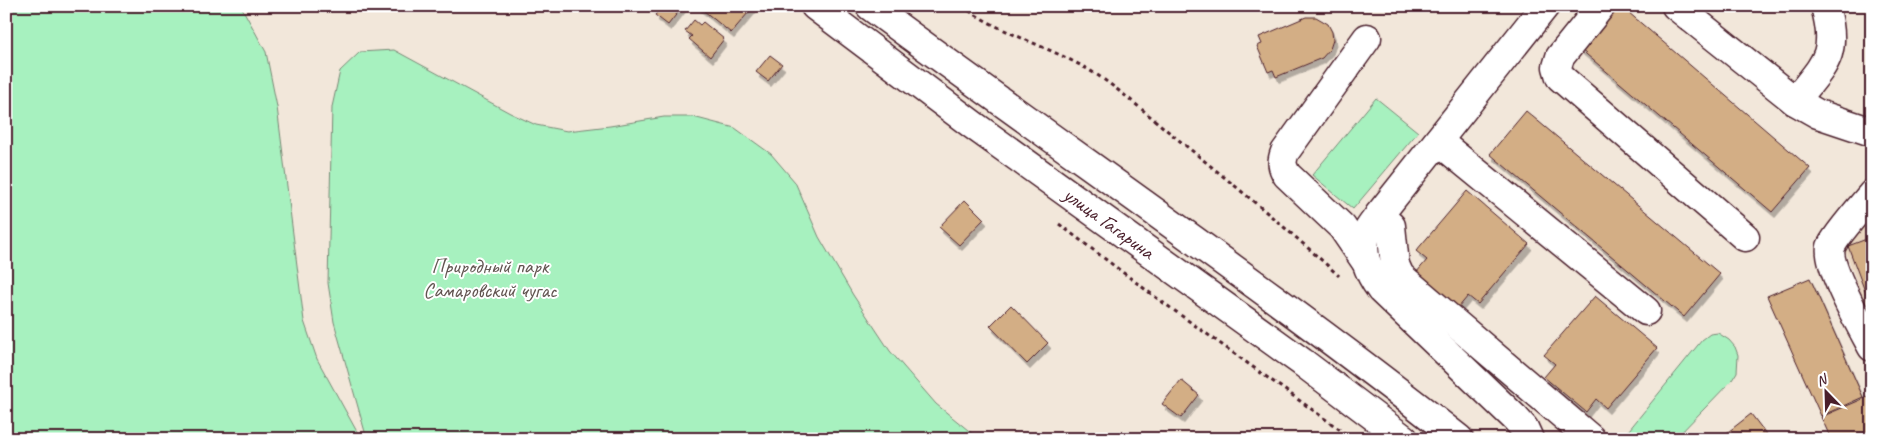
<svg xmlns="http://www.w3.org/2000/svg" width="1878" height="445" viewBox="0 0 1878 445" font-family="Caveat,sans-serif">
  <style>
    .built { fill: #e9d6c0 }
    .green { fill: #a7f1bf; stroke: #788875 }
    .building { fill: #d3ae85; stroke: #4a1f2b; filter: url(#shadow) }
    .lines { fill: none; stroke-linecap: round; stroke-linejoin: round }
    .minor-casing { stroke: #4a1f2b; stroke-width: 31 }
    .major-casing { stroke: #4a1f2b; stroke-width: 31 }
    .path { stroke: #4a1f2b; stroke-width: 3; stroke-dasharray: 4 4; stroke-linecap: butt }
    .minor { stroke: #fff; stroke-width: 28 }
    .major { stroke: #fff; stroke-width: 28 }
    .labels { text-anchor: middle; stroke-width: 4; stroke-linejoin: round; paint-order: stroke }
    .street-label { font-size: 21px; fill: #4a1f2b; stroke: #fff }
    .park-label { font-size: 21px; fill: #615450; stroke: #fff }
  </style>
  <defs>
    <filter id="shadow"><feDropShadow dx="3" dy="5.5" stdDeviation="0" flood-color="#0004"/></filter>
  </defs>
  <rect width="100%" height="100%" fill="#f2e7da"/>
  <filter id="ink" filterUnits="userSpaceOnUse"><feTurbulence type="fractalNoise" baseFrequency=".02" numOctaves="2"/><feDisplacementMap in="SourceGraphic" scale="10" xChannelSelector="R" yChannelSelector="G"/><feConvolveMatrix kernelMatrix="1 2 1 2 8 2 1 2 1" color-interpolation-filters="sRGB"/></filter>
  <g filter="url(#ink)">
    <path class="built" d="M 1872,191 L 1872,324 L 1842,241 Z"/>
    <g class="green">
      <path d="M 6,6 L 241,6 L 266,52 L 277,107 L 304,321 L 317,359 L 361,439 L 6,439 Z"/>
      <path d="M 394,50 L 510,113 L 536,125 L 567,131 L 610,126 L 664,117 L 693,117 L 735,128 L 771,154 L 795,182 L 819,237 L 853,295 L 890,351 L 936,404 L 979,439 L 367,439 L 334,322 L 328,283 L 332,107 L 340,71 L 360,52 Z"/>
      <path d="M 1376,98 L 1418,132 L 1353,209 L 1312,175 Z"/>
      <path d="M 1718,333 L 1729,340 L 1735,347 L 1738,355 L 1737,372 L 1732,380 L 1675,439 L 1623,439 L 1629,430 L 1702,340 L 1710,334 Z"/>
    </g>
    <g class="building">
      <path d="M 662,6 L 683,6 L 668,25 L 655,15 Z"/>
      <path d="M 698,6 L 754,6 L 731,33 Z"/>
      <path d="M 1616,6 L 1621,6 L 1810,168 L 1772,212 L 1580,49 Z"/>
      <path d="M 1306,17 L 1316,17 L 1328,24 L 1332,32 L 1333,40 L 1330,49 L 1322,58 L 1276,77 L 1273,70 L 1268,72 L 1257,46 L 1262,44 L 1259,37 Z"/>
      <path d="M 694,20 L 700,25 L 703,22 L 724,39 L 710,57 L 689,39 L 692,36 L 685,31 Z"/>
      <path d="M 770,55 L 782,64 L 768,81 L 756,72 Z"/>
      <path d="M 1526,111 L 1720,274 L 1684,317 L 1490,154 Z"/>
      <path d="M 1467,191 L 1529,244 L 1478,304 L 1468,296 L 1458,308 L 1416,273 L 1427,260 L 1416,251 Z"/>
      <path d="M 965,200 L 984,219 L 959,245 L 939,227 Z"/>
      <path d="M 1872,237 L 1872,310 L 1848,246 Z"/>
      <path d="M 1810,278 L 1863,397 L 1821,416 L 1767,296 Z"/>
      <path d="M 1595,296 L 1657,348 L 1606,408 L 1596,399 L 1586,412 L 1544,377 L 1555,364 L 1544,355 Z"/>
      <path d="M 1011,305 L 1048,343 L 1027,364 L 990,326 Z"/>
      <path d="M 1181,380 L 1199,395 L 1181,418 L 1162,404 Z"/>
      <path d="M 1872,395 L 1872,439 L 1831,439 L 1821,417 Z"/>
      <path d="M 1751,414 L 1770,439 L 1719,439 Z"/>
    </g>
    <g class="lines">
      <defs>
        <g id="minor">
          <path d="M 1601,6 L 1560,57 L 1557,67 L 1560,77 L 1745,237"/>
          <path d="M 1676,6 L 1795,101 L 1818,114 L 1872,132"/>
          <path d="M 1795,101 C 1824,64 1839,56 1825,6"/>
          <path d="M 1438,141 L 1646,311"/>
          <path d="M 1872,194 C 1863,205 1835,236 1831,247 C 1826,265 1862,328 1872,347"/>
          <path d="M 1379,215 L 1391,226 L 1395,265 L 1400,276 L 1591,439"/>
          <path d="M 1366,262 L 1342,227 L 1287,175 C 1282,167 1281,162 1285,152 L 1367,38"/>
          <path d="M 1529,439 L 1524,428 L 1515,418 L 1381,290 C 1369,274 1358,250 1368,231 C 1371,225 1376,220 1379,215 L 1545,6"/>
        </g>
        <g id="major">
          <path d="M 815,6 L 973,125 L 1302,362 L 1404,439"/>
          <path d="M 870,6 C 1066,151 1268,288 1459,439"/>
        </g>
      </defs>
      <use href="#minor" class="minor-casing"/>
      <use href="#major" class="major-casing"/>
      <g class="path">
        <path d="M 780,6 L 788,13"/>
        <path d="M 962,6 C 1006,37 1060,49 1103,79 C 1130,98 1155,121 1180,141 C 1234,185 1288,229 1339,276"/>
        <path d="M 1059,224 L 1154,296 L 1353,439"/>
      </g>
      <use href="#minor" class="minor"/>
      <use href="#major" class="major"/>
    </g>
  </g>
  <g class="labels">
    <g class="street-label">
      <text transform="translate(1109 223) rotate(36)" y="7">улица Гагарина</text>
    </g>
    <g class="park-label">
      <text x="490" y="273">Природный парк<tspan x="490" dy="24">Самаровский чугас</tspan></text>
    </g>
  </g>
  <rect width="1878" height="445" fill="none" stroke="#fff" stroke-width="25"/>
  <rect x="12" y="12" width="1853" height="420" fill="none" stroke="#4a1f2b" stroke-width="2" filter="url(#ink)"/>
  <g transform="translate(1826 392) rotate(337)" stroke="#ffffff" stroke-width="4" paint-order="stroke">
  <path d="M0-4L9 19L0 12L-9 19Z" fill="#4a1f2b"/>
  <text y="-8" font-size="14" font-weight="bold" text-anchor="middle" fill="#4a1f2b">N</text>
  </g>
</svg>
